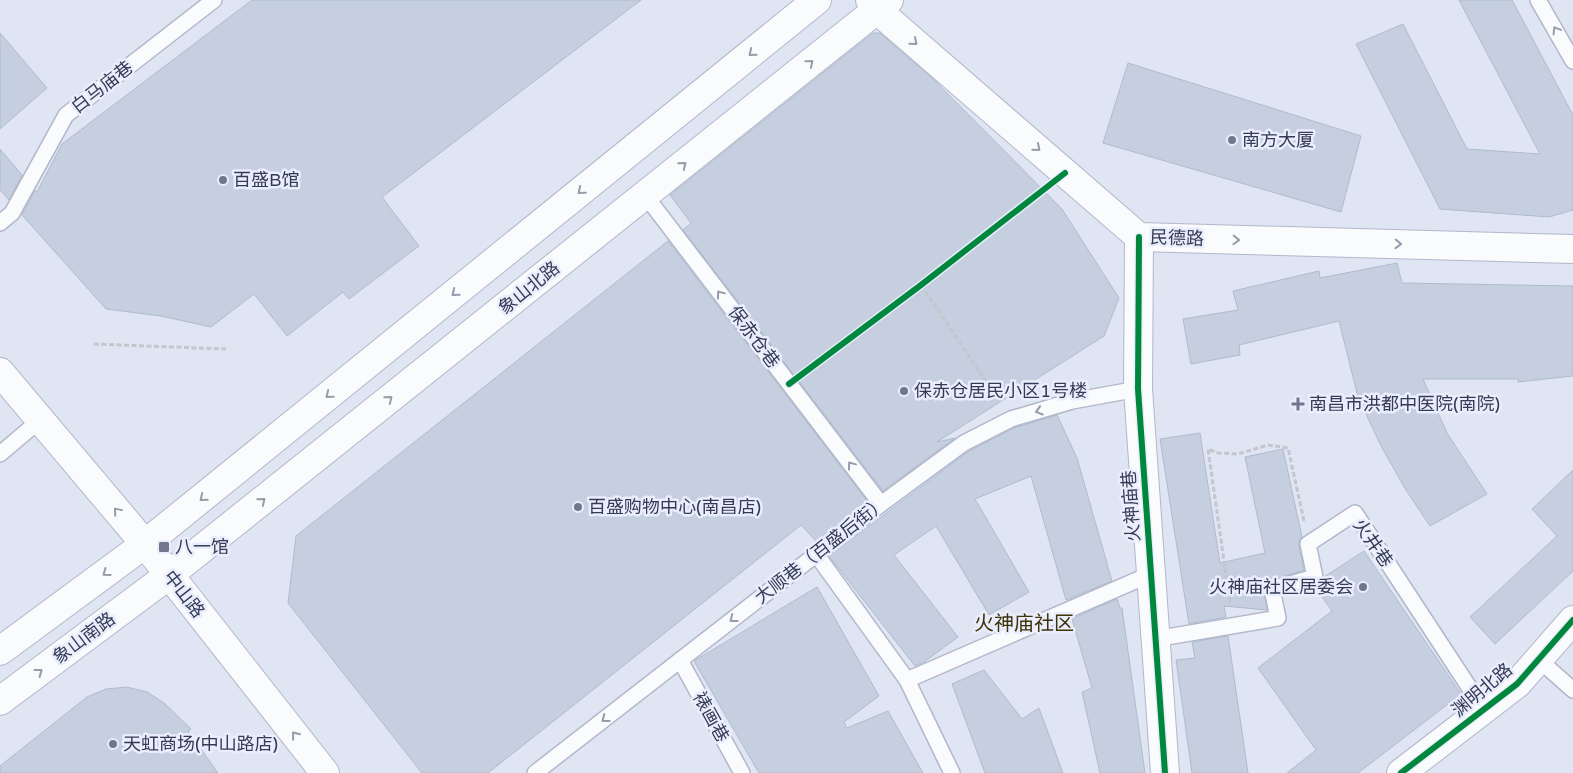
<svg xmlns="http://www.w3.org/2000/svg" width="1573" height="773" viewBox="0 0 1573 773" font-family="'Varela Round','Noto Sans SC',sans-serif">
  <style>
    .building { fill: #c5cfdf; stroke: #afbbcc }
    .lines { fill: none; stroke-linecap: round; stroke-linejoin: round }
    .service-casing { stroke: #b2b7ca; stroke-width: 18 }
    .minor-casing { stroke: #b2b7ca; stroke-width: 30 }
    .tertiary-casing { stroke: #b2b7ca; stroke-width: 30 }
    .secondary-casing { stroke: #b2b7ca; stroke-width: 30 }
    .primary-casing { stroke: #b2b7ca; stroke-width: 30 }
    .path { stroke: #c4c6ce; stroke-width: 3; stroke-dasharray: 5 2.5; stroke-linecap: butt }
    .service { stroke: #fafbfd; stroke-width: 15 }
    .minor { stroke: #fafbfd; stroke-width: 28 }
    .tertiary { stroke: #fafbfd; stroke-width: 28 }
    .secondary { stroke: #fafbfd; stroke-width: 28 }
    .primary { stroke: #fafbfd; stroke-width: 28 }
    .cycleway-casing { stroke: #eaeefc; stroke-width: 9 }
    .cycleway { stroke: #00873e; stroke-width: 6 }
    .oneway { stroke: #979baa }
    .poi-dot { fill: #70768d; stroke: #eaeefc; stroke-width: 2 }
    .labels { text-anchor: middle; stroke-width: 5; stroke-linejoin: round; paint-order: stroke }
    .street-label { font-size: 18px; fill: #343b56; stroke: #eaeefc }
    .poi-label { font-size: 18px; fill: #343b56; stroke: #eaeefc; text-anchor: start }
    .quarter-label { font-size: 20px; fill: #3e3207; stroke: #eaeefc }
  </style>
  <rect width="100%" height="100%" fill="#e0e5f4"/>
  <g class="building">
    <path d="M 252,0 L 641,0 L 382,197 L 419,246 L 349,299 L 343,292 L 287,336 L 254,294 L 211,327 L 161,316 L 106,309 L 22,215 L 35,190 L 37,192 L 62,144 Z"/>
    <path d="M 1459,0 L 1512,0 L 1573,115 L 1573,210 L 1549,217 L 1440,209 L 1356,44 L 1403,24 L 1467,149 L 1540,154 Z"/>
    <path d="M 0,33 L 47,88 L 0,129 Z"/>
    <path d="M 873,33 L 880,33 L 933,79 L 1062,209 L 1119,298 L 1104,336 L 937,442 L 955,438 L 883,491 L 683,230 L 691,223 L 670,195 Z"/>
    <path d="M 1128,63 L 1361,136 L 1341,212 L 1103,143 Z"/>
    <path d="M 0,149 L 22,175 L 9,200 L 0,190 Z"/>
    <path d="M 668,241 L 868,502 L 817,542 L 801,525 L 488,773 L 422,773 L 288,603 L 296,536 Z"/>
    <path d="M 1397,263 L 1402,283 L 1573,286 L 1573,376 L 1518,382 L 1518,379 L 1423,379 L 1447,433 L 1487,494 L 1430,526 L 1406,490 L 1381,446 L 1358,397 L 1339,321 L 1239,345 L 1240,355 L 1191,364 L 1183,319 L 1238,310 L 1233,291 L 1319,271 L 1320,278 Z"/>
    <path d="M 1057,415 L 1077,458 L 1112,581 L 1066,600 L 1031,476 L 975,499 L 1029,592 L 989,615 L 936,526 L 894,555 L 958,637 L 924,662 L 915,666 L 829,556 L 969,451 L 1014,428 Z"/>
    <path d="M 1200,433 L 1220,563 L 1265,553 L 1245,457 L 1283,449 L 1302,537 L 1299,541 L 1299,546 L 1304,570 L 1263,583 L 1267,610 L 1224,606 L 1226,617 L 1189,624 L 1160,439 Z"/>
    <path d="M 1573,470 L 1573,571 L 1495,644 L 1470,617 L 1557,536 L 1532,509 Z"/>
    <path d="M 1364,551 L 1461,694 L 1358,773 L 1287,773 L 1316,750 L 1258,668 L 1332,611 L 1315,587 L 1322,583 L 1324,577 Z"/>
    <path d="M 817,587 L 879,696 L 844,722 L 847,728 L 888,711 L 923,773 L 759,773 L 694,661 Z"/>
    <path d="M 1117,599 L 1120,608 L 1122,608 L 1145,773 L 1100,773 L 1082,692 L 1092,688 L 1072,619 Z"/>
    <path d="M 1228,636 L 1248,773 L 1192,773 L 1176,660 L 1195,658 L 1192,642 Z"/>
    <path d="M 984,670 L 1022,719 L 1039,708 L 1063,773 L 985,773 L 952,684 Z"/>
    <path d="M 127,687 L 147,692 L 164,703 L 191,729 L 188,731 L 218,773 L 0,773 L 0,766 L 87,697 L 106,689 Z"/>
  </g>
  <g class="lines">
    <defs>
      <g id="service">
        <path d="M 1538,0 L 1573,61"/>
        <path d="M 645,195 L 881,504"/>
        <path d="M 0,223 L 12,213 L 66,115 L 214,0"/>
        <path d="M 0,454 L 40,420"/>
        <path d="M 816,554 L 907,680 L 952,773"/>
        <path d="M 1155,639 L 1278,618 L 1272,589 L 1315,577 L 1308,544 L 1355,513 L 1484,710"/>
        <path d="M 1538,659 L 1573,690"/>
        <path d="M 680,660 L 742,773"/>
        <path d="M 907,680 L 1151,574"/>
        <path d="M 535,773 L 881,504 L 964,443 L 1011,419 L 1072,401 L 1138,389"/>
      </g>
      <path id="minor" d="M 1139,237 L 1138,389 L 1165,773"/>
      <path id="tertiary" d="M 1401,773 L 1517,684 L 1573,620"/>
      <g id="secondary">
        <path d="M 870,0 L 877,10 L 1139,237 L 1573,249"/>
        <path d="M 0,372 L 145,544 L 325,773"/>
      </g>
      <g id="primary">
        <path d="M 0,651 L 145,544 L 817,0"/>
        <path d="M 0,701 L 169,575 L 889,0"/>
      </g>
    </defs>
    <use href="#service" class="service-casing"/>
    <use href="#minor" class="minor-casing"/>
    <use href="#tertiary" class="tertiary-casing"/>
    <use href="#secondary" class="secondary-casing"/>
    <use href="#primary" class="primary-casing"/>
    <g class="path">
      <path d="M 921,285 L 999,401"/>
      <path d="M 94,344 L 226,349"/>
      <path d="M 1230,603 L 1208,449 L 1218,453 L 1238,454 L 1268,445 L 1288,448 L 1304,521"/>
    </g>
    <use href="#service" class="service"/>
    <use href="#minor" class="minor"/>
    <use href="#tertiary" class="tertiary"/>
    <use href="#secondary" class="secondary"/>
    <use href="#primary" class="primary"/>
    <defs>
      <g id="cycleway">
        <path d="M 1139,237 L 1138,389 L 1165,773"/>
        <path d="M 789,384 L 921,285 L 1065,173"/>
        <path d="M 1401,773 L 1517,684 L 1573,620"/>
      </g>
    </defs>
    <use href="#cycleway" class="cycleway-casing"/>
    <use href="#cycleway" class="cycleway"/>
  </g>
  <defs><path id="oneway-chevron" d="M-2-3.5L2.5 0L-2 3.5" fill="none" stroke-width="1.6" stroke-linecap="round" stroke-linejoin="round" transform="scale(1.25)"/></defs>
  <g class="oneway">
    <use href="#oneway-chevron" transform="translate(1556 30) rotate(-121)"/>
    <use href="#oneway-chevron" transform="translate(914 42) rotate(41)"/>
    <use href="#oneway-chevron" transform="translate(752 53) rotate(141)"/>
    <use href="#oneway-chevron" transform="translate(810 63) rotate(-39)"/>
    <use href="#oneway-chevron" transform="translate(1037 148) rotate(41)"/>
    <use href="#oneway-chevron" transform="translate(683 165) rotate(-39)"/>
    <use href="#oneway-chevron" transform="translate(581 191) rotate(141)"/>
    <use href="#oneway-chevron" transform="translate(1236 240) rotate(2)"/>
    <use href="#oneway-chevron" transform="translate(1398 244) rotate(2)"/>
    <use href="#oneway-chevron" transform="translate(455 293) rotate(141)"/>
    <use href="#oneway-chevron" transform="translate(720 294) rotate(-127)"/>
    <use href="#oneway-chevron" transform="translate(329 395) rotate(141)"/>
    <use href="#oneway-chevron" transform="translate(389 399) rotate(-39)"/>
    <use href="#oneway-chevron" transform="translate(1039 411) rotate(163)"/>
    <use href="#oneway-chevron" transform="translate(851 465) rotate(-127)"/>
    <use href="#oneway-chevron" transform="translate(203 498) rotate(141)"/>
    <use href="#oneway-chevron" transform="translate(262 501) rotate(-39)"/>
    <use href="#oneway-chevron" transform="translate(117 511) rotate(-130)"/>
    <use href="#oneway-chevron" transform="translate(106 573) rotate(144)"/>
    <use href="#oneway-chevron" transform="translate(733 619) rotate(142)"/>
    <use href="#oneway-chevron" transform="translate(39 672) rotate(-37)"/>
    <use href="#oneway-chevron" transform="translate(605 719) rotate(142)"/>
    <use href="#oneway-chevron" transform="translate(295 735) rotate(-128)"/>
  </g>
  <g class="poi-dot">
    <circle cx="1232" cy="140" r="5"/>
    <circle cx="223" cy="180" r="5"/>
    <circle cx="904" cy="391" r="5"/>
    <path d="M1295.5 396.5h5v5h5v5h-5v5h-5v-5h-5v-5h5z"/>
    <circle cx="578" cy="507" r="5"/>
    <rect x="158" y="541" width="12" height="12" rx="2.5"/>
    <circle cx="1363" cy="587" r="5"/>
    <circle cx="113" cy="744" r="5"/>
  </g>
  <g class="labels">
    <g class="street-label">
      <text transform="translate(102 87) rotate(-38)" y="6">白马庙巷</text>
      <text transform="translate(1177 238) rotate(2)" y="6">民德路</text>
      <text transform="translate(529 288) rotate(-39)" y="6">象山北路</text>
      <text transform="translate(754 337) rotate(53)" y="6">保赤仓巷</text>
      <text transform="translate(1131 506) rotate(-94)" y="6">火神庙巷</text>
      <text transform="translate(1373 543) rotate(55)" y="6">火井巷</text>
      <text transform="translate(821 550) rotate(-38)" y="6">大顺巷（百盛后街）</text>
      <text transform="translate(184 594) rotate(52)" y="6">中山路</text>
      <text transform="translate(84 638) rotate(-37)" y="6">象山南路</text>
      <text transform="translate(1482 690) rotate(-40)" y="6">渊明北路</text>
      <text transform="translate(711 717) rotate(61)" y="6">裱画巷</text>
    </g>
    <g class="poi-label">
      <text x="1242" y="146">南方大厦</text>
      <text x="233" y="186">百盛B馆</text>
      <text x="914" y="397">保赤仓居民小区1号楼</text>
      <text x="1309" y="410">南昌市洪都中医院(南院)</text>
      <text x="588" y="513">百盛购物中心(南昌店)</text>
      <text x="175" y="553">八一馆</text>
      <text x="1353" y="593" text-anchor="end">火神庙社区居委会</text>
      <text x="123" y="750">天虹商场(中山路店)</text>
    </g>
    <g class="quarter-label">
      <text x="1024" y="630">火神庙社区</text>
    </g>
  </g>
</svg>
